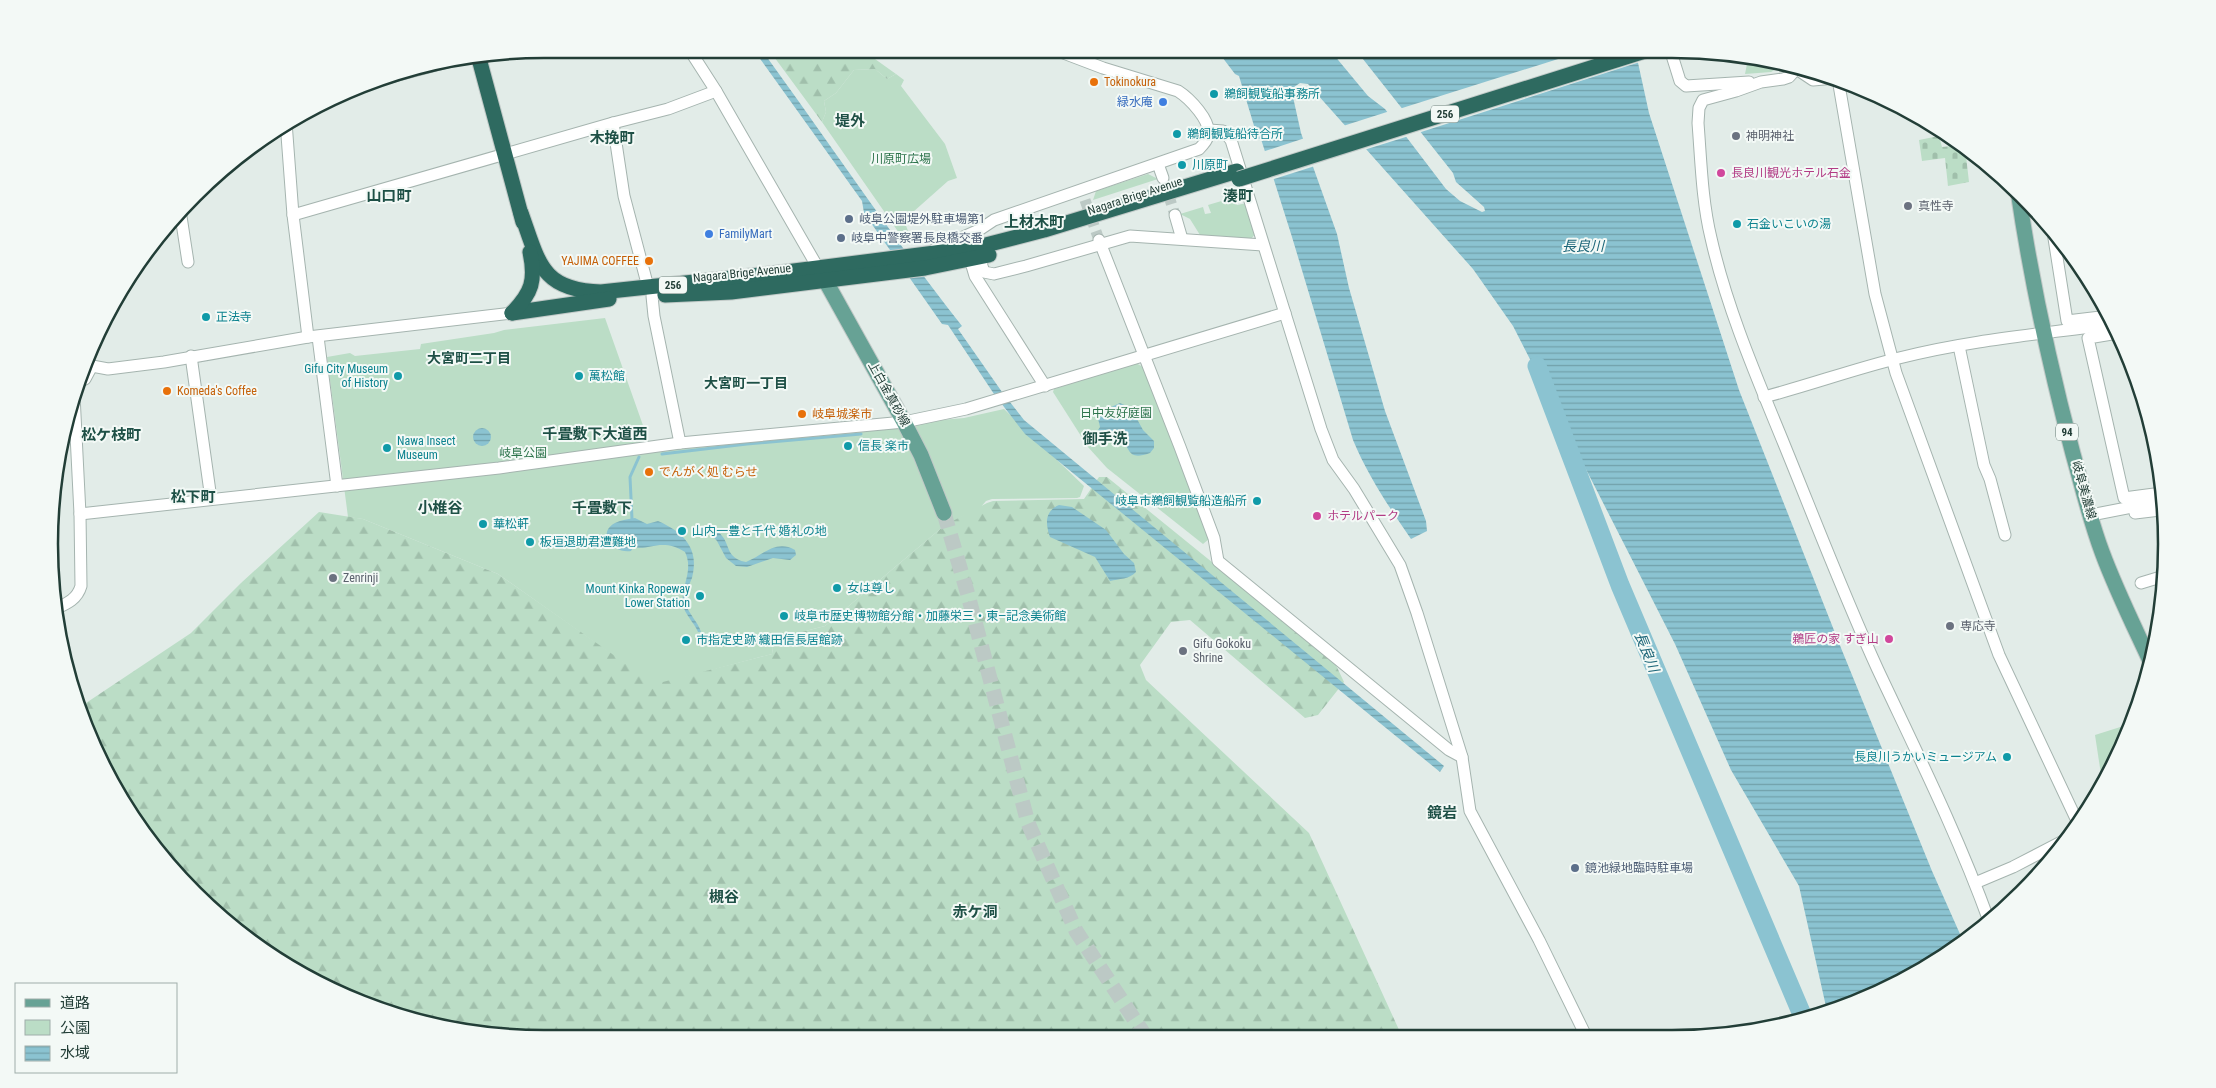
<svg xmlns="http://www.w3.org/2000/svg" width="2216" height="1088" viewBox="0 0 2216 1088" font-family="'Roboto Condensed','Noto Sans JP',sans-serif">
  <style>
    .green { fill: #bbddc6 }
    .forest { fill: url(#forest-firs) }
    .cemetery { fill: url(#cemetery-stones) }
    .water { fill: url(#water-rules) }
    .pier { fill: #e2ece8 }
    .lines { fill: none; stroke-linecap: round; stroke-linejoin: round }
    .stream { stroke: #8bc3d1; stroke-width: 3 }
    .river { stroke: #8bc3d1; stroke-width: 19 }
    .minor-tunnel { stroke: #bcc9c5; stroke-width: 11; stroke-dasharray: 11 5.5; stroke-linecap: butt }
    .major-tunnel { stroke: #bcc9c5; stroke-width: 15; stroke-dasharray: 15 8; stroke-linecap: butt }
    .minor-casing { stroke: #a5b4af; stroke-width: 13 }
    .major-casing { stroke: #c1c9c7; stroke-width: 17 }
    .highway-casing { stroke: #c1c9c7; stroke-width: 17 }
    .minor { stroke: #fff; stroke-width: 11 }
    .major { stroke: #67a295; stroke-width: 15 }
    .highway { stroke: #2e6a60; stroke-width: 15 }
    .highway-bridge-casing { stroke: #c1c9c7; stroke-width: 17; stroke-linecap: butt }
    .highway-bridge { stroke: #2e6a60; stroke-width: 15 }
    .food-dot { fill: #e8710a; stroke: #f3f9f6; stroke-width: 2 }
    .culture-dot { fill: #0f9aa8; stroke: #f3f9f6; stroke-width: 2 }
    .shop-dot { fill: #3f7fe0; stroke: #f3f9f6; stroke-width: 2 }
    .worship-dot { fill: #6b7280; stroke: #f3f9f6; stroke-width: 2 }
    .hotel-dot { fill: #d1479c; stroke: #f3f9f6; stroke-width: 2 }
    .service-dot { fill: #5c6f8a; stroke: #f3f9f6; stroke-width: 2 }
    .labels { text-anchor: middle; stroke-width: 4; stroke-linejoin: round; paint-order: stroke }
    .shield { fill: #f3f9f6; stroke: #617670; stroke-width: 1 }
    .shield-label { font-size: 11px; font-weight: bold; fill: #223e37 }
    .food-label { font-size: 12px; fill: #c56008; stroke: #f3f9f6; text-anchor: start }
    .culture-label { font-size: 12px; fill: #0d838f; stroke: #f3f9f6; text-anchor: start }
    .shop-label { font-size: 12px; fill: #366cbe; stroke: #f3f9f6; text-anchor: end }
    .worship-label { font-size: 12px; fill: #5b616d; stroke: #f3f9f6; text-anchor: start }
    .park-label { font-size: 12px; fill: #2d744c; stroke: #f3f9f6 }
    .hotel-label { font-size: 12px; fill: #b23c85; stroke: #f3f9f6; text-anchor: start }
    .street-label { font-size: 12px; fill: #223e37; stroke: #f3f9f6 }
    .service-label { font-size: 12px; fill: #4e5e75; stroke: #f3f9f6; text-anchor: start }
    .water-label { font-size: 14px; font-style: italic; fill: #1d6679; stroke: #f3f9f6 }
    .neighbourhood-label { font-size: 14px; font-weight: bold; fill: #1e5046; stroke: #f3f9f6 }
    .quarter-label { font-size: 15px; font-weight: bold; fill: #1e5046; stroke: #f3f9f6 }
    .rim { fill: none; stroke: #223e37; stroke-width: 2.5 }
  </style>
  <defs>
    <pattern id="forest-firs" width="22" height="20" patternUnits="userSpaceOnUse" patternTransform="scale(1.25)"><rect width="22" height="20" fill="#bbddc6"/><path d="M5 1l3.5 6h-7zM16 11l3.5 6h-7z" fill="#a0bfab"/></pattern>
    <pattern id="cemetery-stones" width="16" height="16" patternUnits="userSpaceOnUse" patternTransform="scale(1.25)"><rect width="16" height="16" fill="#bbddc6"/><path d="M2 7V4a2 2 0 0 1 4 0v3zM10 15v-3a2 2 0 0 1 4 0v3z" fill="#a0bfab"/></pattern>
    <pattern id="water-rules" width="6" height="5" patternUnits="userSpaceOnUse" patternTransform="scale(1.25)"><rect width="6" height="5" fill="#8bc3d1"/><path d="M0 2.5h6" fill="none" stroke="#71a0aa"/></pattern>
  </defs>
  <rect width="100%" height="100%" fill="#e2ece8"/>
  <g class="green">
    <path d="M 1746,56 L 1769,58 L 1783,63 L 1782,66 L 1771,72 L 1745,74 L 1747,64 Z"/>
    <path d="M 875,69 L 887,79 L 896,74 L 904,80 L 901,86 L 945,144 L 957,178 L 948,181 L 904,220 L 912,242 L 906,243 L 822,122 L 826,112 L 824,101 L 836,93 L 854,70 Z"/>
    <path d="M 1148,174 L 1158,179 L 1093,200 L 1096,191 Z"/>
    <path d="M 1235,197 L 1237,205 L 1247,203 L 1256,233 L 1251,239 L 1200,235 L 1190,219 L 1180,214 L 1203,207 L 1205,214 L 1211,213 L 1208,205 Z"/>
    <path d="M 605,318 L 651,448 L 680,443 L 964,418 L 1004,409 L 1084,486 L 1080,497 L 1077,498 L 992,499 L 986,501 L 980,508 L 945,525 L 825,626 L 774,639 L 772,654 L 655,685 L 498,574 L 363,519 L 348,517 L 327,357 L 350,353 L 355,356 L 420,349 L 421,344 L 494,333 L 504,330 Z"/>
    <path d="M 1136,363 L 1143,367 L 1209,539 L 1203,544 L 1107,468 L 1088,447 L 1053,392 L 1054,389 Z"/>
    <path d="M 2133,723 L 2129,734 L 2102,781 L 2095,735 Z"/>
  </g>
  <g class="forest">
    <path d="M 771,49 L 861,49 L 896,74 L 887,79 L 875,69 L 854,70 L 836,93 L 824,101 L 826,112 L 822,122 L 769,50 Z"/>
    <path d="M 1099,477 L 1107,477 L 1334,661 L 1344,682 L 1318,715 L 1305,718 L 1190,620 L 1171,622 L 1140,665 L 1146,680 L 1309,833 L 1400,1032 L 1420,1036 L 544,1039 L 447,1030 L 354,1001 L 269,956 L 217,916 L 151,845 L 100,763 L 77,709 L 191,633 L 241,583 L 319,512 L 363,519 L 498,574 L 655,684 L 772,654 L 774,639 L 825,626 L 945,525 L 987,503 L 993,501 L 1084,499 Z"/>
  </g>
  <path class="cemetery" d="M 1939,136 L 1942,147 L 1962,145 L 1965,147 L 1969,182 L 1948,186 L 1945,158 L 1922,161 L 1919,140 Z"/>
  <g class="water">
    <path d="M 753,49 L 761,49 C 828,141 891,236 962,326 L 958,329 L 1002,392 L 1024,420 L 1444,766 L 1440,772 L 1025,434 L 994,394 L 948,325 L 942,324 L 864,213 L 862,201 Z"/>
    <path d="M 1216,49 L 1329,49 L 1368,96 L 1385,109 L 1446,189 L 1460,201 L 1482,212 L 1485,211 L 1484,207 L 1456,182 L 1453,173 L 1355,49 L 1635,49 L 1649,113 L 1739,390 L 1841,648 L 1932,871 L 1964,943 L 1862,1001 L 1827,1011 L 1799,886 L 1731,770 L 1675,644 L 1513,326 L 1473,269 L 1308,84 L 1300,83 L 1294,87 L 1293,97 L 1301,133 L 1337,234 L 1349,288 L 1385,411 L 1426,521 L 1427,531 L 1411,539 C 1389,507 1368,476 1353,440 L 1292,237 L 1261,139 L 1258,139 L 1239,76 L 1235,74 Z"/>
    <path d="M 1120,403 L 1131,408 L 1143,430 L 1154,441 L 1154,448 L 1150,453 C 1128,461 1130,450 1121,436 L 1107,438 L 1098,430 L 1100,427 L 1096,410 L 1099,407 L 1109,408 Z"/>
    <circle cx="482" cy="437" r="9"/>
    <path d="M 1059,505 L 1072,507 L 1106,530 L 1124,554 L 1134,563 L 1136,572 C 1130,579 1119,579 1110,581 L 1095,557 L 1050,537 C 1045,523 1045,511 1059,505 Z"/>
    <path d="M 635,518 L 647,524 L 658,521 C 683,532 700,548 692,578 C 689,585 684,597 686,605 C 689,614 698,622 701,632 L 698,632 C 694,622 684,614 683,604 C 681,585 694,571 685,552 C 662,536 644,553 634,546 L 631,551 C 613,554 596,533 615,523 C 621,520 629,519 635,518 Z"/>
    <path d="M 710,528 C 735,537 720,557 746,562 C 763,555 776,539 795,550 L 796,555 L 790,560 L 773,558 L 747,567 L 736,566 L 726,558 L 717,541 L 707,530 Z"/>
  </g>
  <g class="pier">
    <path d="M 1590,49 L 1637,49 L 1640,62 L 1418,133 L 1399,109 Z"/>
    <path d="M 1390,111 L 1409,136 L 1364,150 L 1343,126 Z"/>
    <path d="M 1305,138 L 1315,166 L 1271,180 L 1262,152 Z"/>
  </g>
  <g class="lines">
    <g class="stream">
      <path d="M 662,454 L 747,444 L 861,434"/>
      <path d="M 632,519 L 630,477 L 639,457"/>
    </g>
    <path class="river" d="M 1537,366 L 1620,585 L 1803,1017"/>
    <g class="minor-tunnel">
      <path d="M 1163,178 L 1175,215"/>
      <path d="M 1085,200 L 1099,240"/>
    </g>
    <path class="major-tunnel" d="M 944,513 L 968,595 L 1028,823 L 1076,931 L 1146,1037"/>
    <defs>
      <g id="minor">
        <path d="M 689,49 L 716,91 L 821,273"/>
        <path d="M 1670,49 L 1680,81 L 1686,86 L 1749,82"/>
        <path d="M 1798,67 L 1789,77 L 1783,79 L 1761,82 L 1736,91 L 1703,100 L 1699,108 L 1698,123 C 1701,161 1702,201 1711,238 C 1727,309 1757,378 1784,444 C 1815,520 1844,596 1878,670 C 1917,753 1958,835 1989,921"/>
        <path d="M 1798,70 L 1813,80 L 1835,78"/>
        <path d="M 1838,79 L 1875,294 L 1896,373 L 1999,655 L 2078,823"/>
        <path d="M 368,83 L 470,56"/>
        <path d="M 286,122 L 293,215 L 308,337"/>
        <path d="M 613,123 L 624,196 L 648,287"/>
        <path d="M 1209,130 L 1223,131 L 1231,140 L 1321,429 L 1333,460 L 1354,489 L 1400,565 L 1417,613 L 1462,757 L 1470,811 L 1539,940 L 1586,1036"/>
        <path d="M 1158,164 L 1163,178"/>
        <path d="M 180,210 L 188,262"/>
        <path d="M 293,215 L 613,123 L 668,109 L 716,91"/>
        <path d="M 1175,215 L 1182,239"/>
        <path d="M 2053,232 L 2067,321 L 2109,316"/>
        <path d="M 1099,240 L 1180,447 L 1214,538 L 1218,561 L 1449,750 L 1462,757"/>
        <path d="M 934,250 L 979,230 L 994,220 L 1199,149 C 1203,145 1207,141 1208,136 C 1212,121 1189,98 1178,91 L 1103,68 L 1053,49"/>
        <path d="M 979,257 L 984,272 L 994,274 L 1026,266 L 1130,236 L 1263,245"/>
        <path d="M 970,259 L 975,276 L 1045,386"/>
        <path d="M 652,296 L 654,316 L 680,443"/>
        <path d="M 2118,333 L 2088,338 L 2124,498 L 2162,493"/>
        <path d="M 318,337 L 337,486"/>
        <path d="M 1959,346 L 1984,465 L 1990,479 L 2005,535"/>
        <path d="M 191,356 L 211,499"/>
        <path d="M 85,358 L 92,366 L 108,369 L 164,362 L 308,337 L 512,313"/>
        <path d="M 78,382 L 85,379 L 92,366"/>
        <path d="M 74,395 L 80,514 L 499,468 L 680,443 L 904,422 L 966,409 L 1285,313"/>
        <path d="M 1764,397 C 1810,385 1854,369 1899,358 C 1969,340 2042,334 2113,324"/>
        <path d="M 2135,513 L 2160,510"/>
        <path d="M 2091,515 L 2163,501"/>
        <path d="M 2141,583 L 2164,576"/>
        <path d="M 53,610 C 66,604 77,600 81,586 L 80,514"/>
        <path d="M 1975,883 L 2013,867 L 2069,838"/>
      </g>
      <g id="major">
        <path d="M 2018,191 C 2031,280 2050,367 2073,454 C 2082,486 2090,520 2102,552 C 2116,590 2134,626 2151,663"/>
        <path d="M 825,280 L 904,422 L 921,455 L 944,513"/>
      </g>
      <g id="highway">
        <path d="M 478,55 L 523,222"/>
        <path d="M 521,213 C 539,263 541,290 601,292 L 778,273 L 974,248 L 1044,230 L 1237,171"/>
        <path d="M 665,295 L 731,292 L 925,268 L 989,255"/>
        <path d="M 512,313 L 609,299"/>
        <path d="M 512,313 C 532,293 536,280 530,252"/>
      </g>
    </defs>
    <use href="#minor" class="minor-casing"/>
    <use href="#major" class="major-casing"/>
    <use href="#highway" class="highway-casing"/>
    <use href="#minor" class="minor"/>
    <use href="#major" class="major"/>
    <use href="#highway" class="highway"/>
    <defs>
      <path id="highway-bridge" d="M 1239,179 L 1651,49"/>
    </defs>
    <use href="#highway-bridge" class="highway-bridge-casing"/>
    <use href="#highway-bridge" class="highway-bridge"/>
  </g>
  <g class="food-dot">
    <circle cx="1094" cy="82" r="5"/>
    <circle cx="649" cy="261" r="5"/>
    <circle cx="167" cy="391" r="5"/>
    <circle cx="802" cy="414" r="5"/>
    <circle cx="649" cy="472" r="5"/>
  </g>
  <g class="culture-dot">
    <circle cx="1214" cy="94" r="5"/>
    <circle cx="1177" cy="134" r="5"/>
    <circle cx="1182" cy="165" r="5"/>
    <circle cx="1737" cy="224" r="5"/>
    <circle cx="206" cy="317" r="5"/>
    <circle cx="398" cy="376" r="5"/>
    <circle cx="579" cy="376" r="5"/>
    <circle cx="848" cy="446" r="5"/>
    <circle cx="387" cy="448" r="5"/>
    <circle cx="1257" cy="501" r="5"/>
    <circle cx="483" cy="524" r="5"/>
    <circle cx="682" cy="531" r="5"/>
    <circle cx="530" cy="542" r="5"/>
    <circle cx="837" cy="588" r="5"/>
    <circle cx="700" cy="596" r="5"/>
    <circle cx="784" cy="616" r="5"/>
    <circle cx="686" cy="640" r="5"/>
    <circle cx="2007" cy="757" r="5"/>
  </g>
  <g class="shop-dot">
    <circle cx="1163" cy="102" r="5"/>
    <circle cx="709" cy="234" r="5"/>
  </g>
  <g class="worship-dot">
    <circle cx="1736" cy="136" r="5"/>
    <circle cx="1908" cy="206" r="5"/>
    <circle cx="333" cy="578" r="5"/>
    <circle cx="1950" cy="626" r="5"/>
    <circle cx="1183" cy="651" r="5"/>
  </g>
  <g class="hotel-dot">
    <circle cx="1721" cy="173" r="5"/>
    <circle cx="1317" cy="516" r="5"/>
    <circle cx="1889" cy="639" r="5"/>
  </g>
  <g class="service-dot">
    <circle cx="849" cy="219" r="5"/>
    <circle cx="841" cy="238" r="5"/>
    <circle cx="1575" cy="868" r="5"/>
  </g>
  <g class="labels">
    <g class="shield">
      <rect x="1431" y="105.5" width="28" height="17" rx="4"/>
      <rect x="659" y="276.5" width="28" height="17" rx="4"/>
      <rect x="2056" y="423.5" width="22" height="17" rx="4"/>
    </g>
    <g class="shield-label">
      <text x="1445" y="118">256</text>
      <text x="673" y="289">256</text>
      <text x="2067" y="436">94</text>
    </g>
    <g class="food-label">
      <text x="1104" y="86">Tokinokura</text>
      <text x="639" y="265" text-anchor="end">YAJIMA COFFEE</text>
      <text x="177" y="395">Komeda's Coffee</text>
      <text x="812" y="418">岐阜城楽市</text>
      <text x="659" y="476">でんがく処 むらせ</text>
    </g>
    <g class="culture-label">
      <text x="1224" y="98">鵜飼観覧船事務所</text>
      <text x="1187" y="138">鵜飼観覧船待合所</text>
      <text x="1192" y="169">川原町</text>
      <text x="1747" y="228">石金いこいの湯</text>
      <text x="216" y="321">正法寺</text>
      <text x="388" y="373" text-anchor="end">Gifu City Museum<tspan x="388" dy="14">of History</tspan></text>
      <text x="589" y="380">萬松館</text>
      <text x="397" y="445">Nawa Insect<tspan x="397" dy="14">Museum</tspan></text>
      <text x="858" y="450">信長 楽市</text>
      <text x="1247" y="505" text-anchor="end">岐阜市鵜飼観覧船造船所</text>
      <text x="493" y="528">華松軒</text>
      <text x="692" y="535">山内一豊と千代 婚礼の地</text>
      <text x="540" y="546">板垣退助君遭難地</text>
      <text x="847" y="592">女は尊し</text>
      <text x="690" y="593" text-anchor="end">Mount Kinka Ropeway<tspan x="690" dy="14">Lower Station</tspan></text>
      <text x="794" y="620">岐阜市歴史博物館分館・加藤栄三・東―記念美術館</text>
      <text x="696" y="644">市指定史跡 織田信長居館跡</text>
      <text x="1997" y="761" text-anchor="end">長良川うかいミュージアム</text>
    </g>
    <g class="shop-label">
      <text x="1153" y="106">緑水庵</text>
      <text x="719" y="238" text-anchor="start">FamilyMart</text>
    </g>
    <g class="worship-label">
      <text x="1746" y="140">神明神社</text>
      <text x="1918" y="210">真性寺</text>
      <text x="343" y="582">Zenrinji</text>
      <text x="1960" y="630">専応寺</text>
      <text x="1193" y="648">Gifu Gokoku<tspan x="1193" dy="14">Shrine</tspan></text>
    </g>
    <g class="park-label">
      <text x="901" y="163">川原町広場</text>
      <text x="1116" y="417">日中友好庭園</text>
      <text x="523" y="457">岐阜公園</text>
    </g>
    <g class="hotel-label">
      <text x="1731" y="177">長良川観光ホテル石金</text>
      <text x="1327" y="520">ホテルパーク</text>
      <text x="1879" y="643" text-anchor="end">鵜匠の家 すぎ山</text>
    </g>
    <g class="street-label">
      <text transform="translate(1135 196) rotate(-18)" y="4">Nagara Brige Avenue</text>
      <text transform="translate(742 273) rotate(-6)" y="4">Nagara Brige Avenue</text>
      <text transform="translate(889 394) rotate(61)" y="4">上白金真砂線</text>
      <text transform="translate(2084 490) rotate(74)" y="4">岐阜美濃線</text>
    </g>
    <g class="service-label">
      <text x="859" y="223">岐阜公園堤外駐車場第1</text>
      <text x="851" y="242">岐阜中警察署長良橋交番</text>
      <text x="1585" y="872">鏡池緑地臨時駐車場</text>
    </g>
    <g class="water-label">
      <text x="1583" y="251">長良川</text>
      <text transform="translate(1647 652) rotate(68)" y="5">長良川</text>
    </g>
    <g class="neighbourhood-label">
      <text x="469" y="363">大宮町二丁目</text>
      <text x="746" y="388">大宮町一丁目</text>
    </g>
    <g class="quarter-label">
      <text x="850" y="126">堤外</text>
      <text x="612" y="143">木挽町</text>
      <text x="389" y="201">山口町</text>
      <text x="1238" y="201">湊町</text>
      <text x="1034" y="227">上材木町</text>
      <text x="595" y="439">千畳敷下大道西</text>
      <text x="111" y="440">松ケ枝町</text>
      <text x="1105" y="444">御手洗</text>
      <text x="193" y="502">松下町</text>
      <text x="440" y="513">小椎谷</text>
      <text x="602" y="513">千畳敷下</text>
      <text x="1442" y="818">鏡岩</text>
      <text x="724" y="902">槻谷</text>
      <text x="975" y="917">赤ケ洞</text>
    </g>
  </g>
  <path d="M0 0H2216V1088H0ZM544 58H1672A486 486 0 0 1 2158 544V544A486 486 0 0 1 1672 1030H544A486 486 0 0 1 58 544V544A486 486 0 0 1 544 58Z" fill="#f3f9f6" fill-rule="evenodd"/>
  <path class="rim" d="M544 58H1672A486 486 0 0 1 2158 544V544A486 486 0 0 1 1672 1030H544A486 486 0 0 1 58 544V544A486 486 0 0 1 544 58Z"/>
  <rect x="15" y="983" width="162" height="90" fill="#f3f9f6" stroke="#9faeaa"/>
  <rect x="25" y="999" width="25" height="8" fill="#67a295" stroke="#9faeaa"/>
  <text x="60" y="1008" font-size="15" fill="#223e37">道路</text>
  <rect x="25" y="1020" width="25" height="15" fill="#bbddc6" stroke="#9faeaa"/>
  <text x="60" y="1033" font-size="15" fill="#223e37">公園</text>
  <rect x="25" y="1046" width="25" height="15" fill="url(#water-rules)" stroke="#9faeaa"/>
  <text x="60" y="1058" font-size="15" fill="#223e37">水域</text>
</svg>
